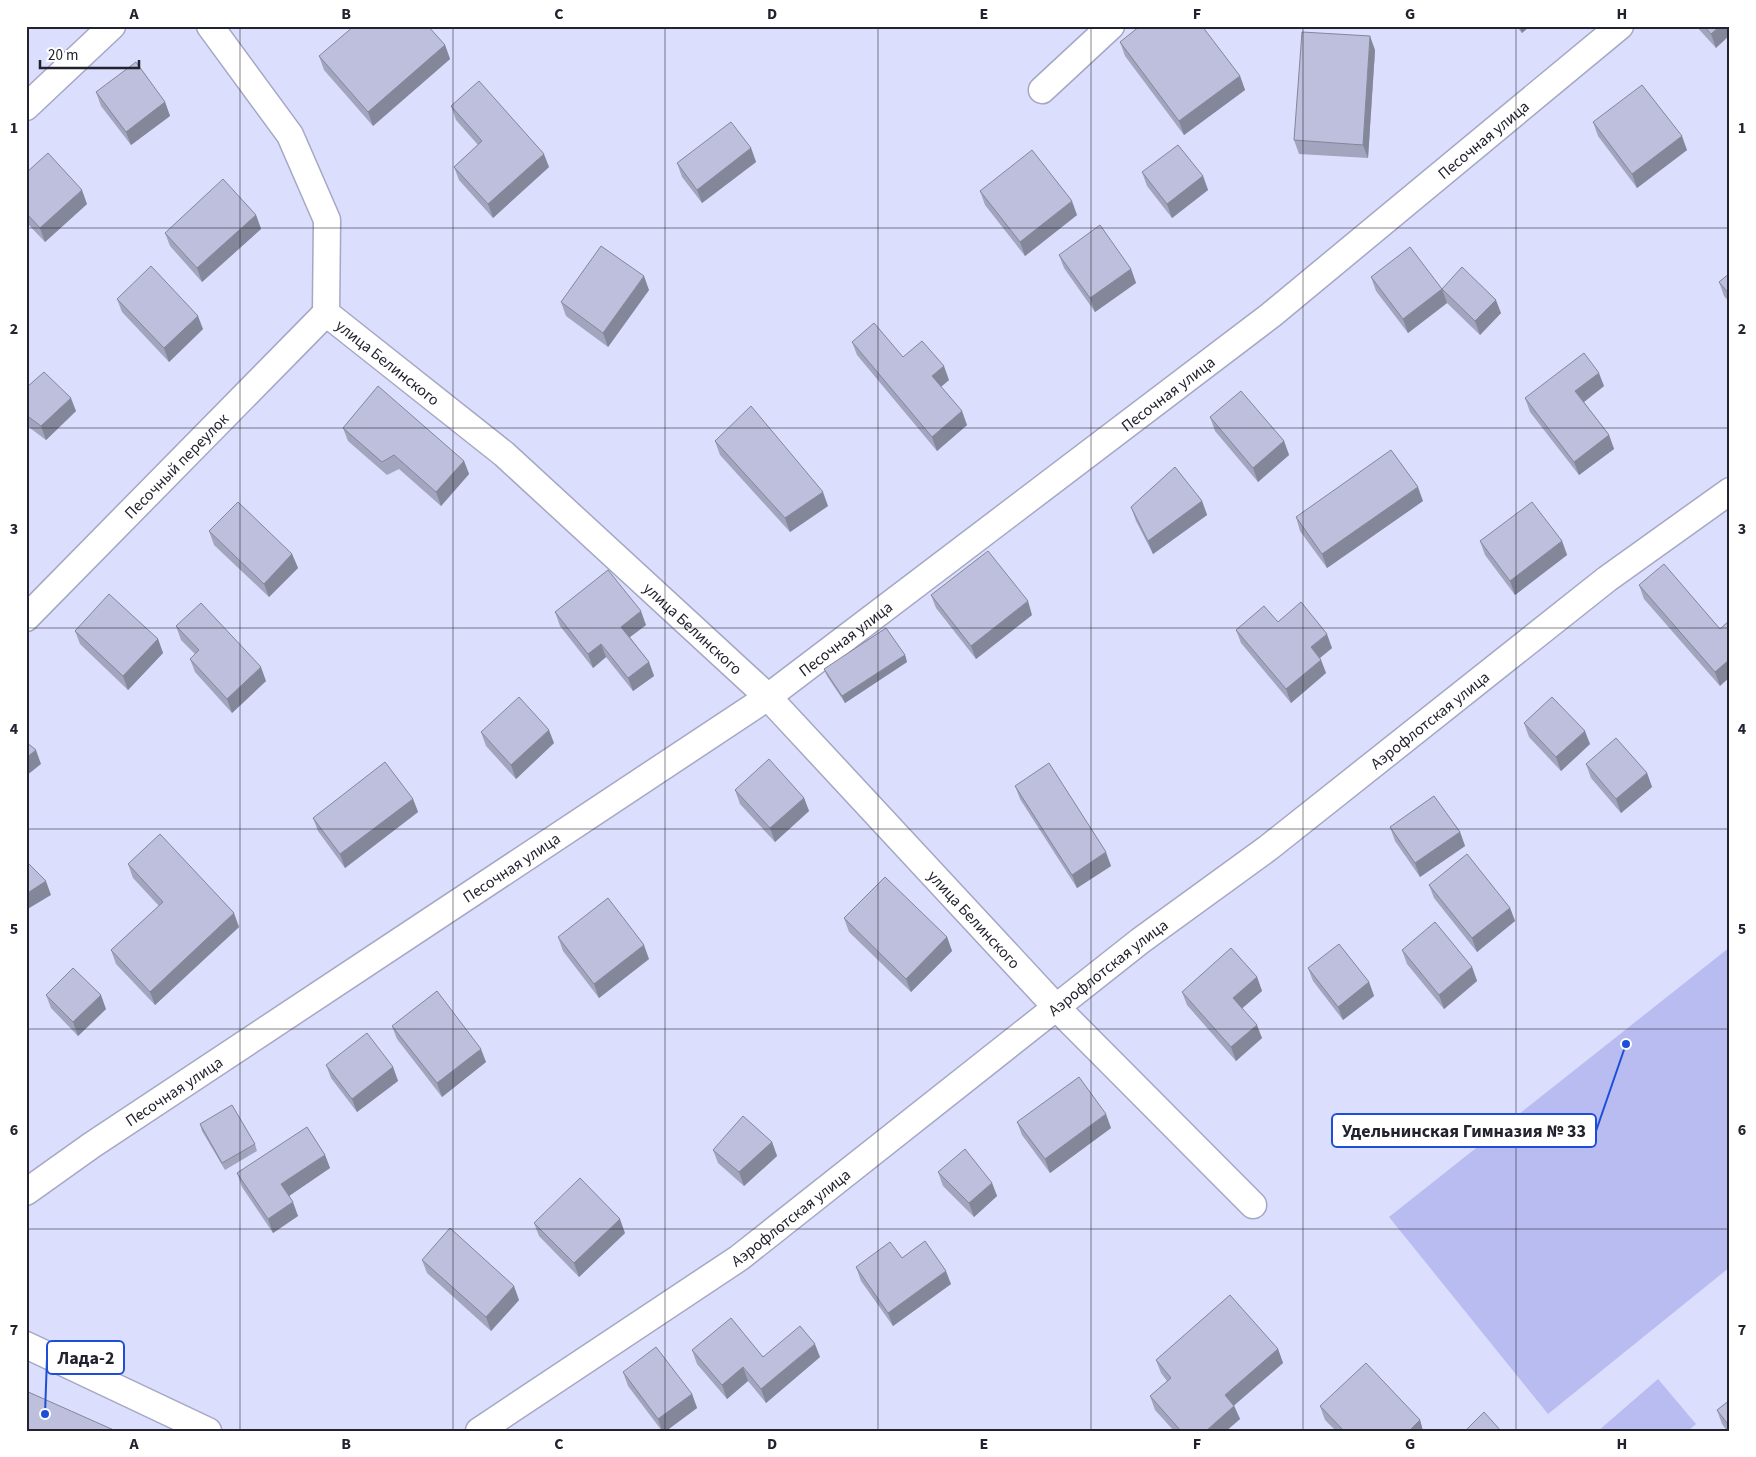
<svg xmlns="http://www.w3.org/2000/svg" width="1756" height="1457" viewBox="0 0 1756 1457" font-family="'Source Sans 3',sans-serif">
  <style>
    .green { fill: #b9bcf0 }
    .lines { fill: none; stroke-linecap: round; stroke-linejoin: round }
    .street-casing { stroke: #a5a7c4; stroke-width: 29 }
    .street { stroke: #fff; stroke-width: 26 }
    .wall { fill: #a3a4bd }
    .shaded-wall { fill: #84869a }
    .building { fill: #bdbfdc; stroke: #84869a }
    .grid { fill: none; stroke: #22232e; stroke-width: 1; stroke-opacity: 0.55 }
    .labels { text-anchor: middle; stroke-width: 5; stroke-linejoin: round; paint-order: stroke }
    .street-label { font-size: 16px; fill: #22232e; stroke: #fff }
    .leader { fill: none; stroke: #1d4ed8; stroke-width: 2 }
    .callout-dot { fill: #1d4ed8; stroke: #fff; stroke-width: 2 }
    .callout { fill: #fff; stroke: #1d4ed8; stroke-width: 2 }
    .callout-label { font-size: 18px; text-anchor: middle; font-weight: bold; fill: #22232e }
    .neatline { fill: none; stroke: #22232e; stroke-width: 2 }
    .grid-label { font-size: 16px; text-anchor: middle; font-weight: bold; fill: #22232e }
  </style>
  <rect width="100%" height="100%" fill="#dbdefc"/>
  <g class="green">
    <path d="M 1730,947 L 1730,1267 L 1548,1414 L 1389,1217 Z"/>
    <path d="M 1658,1379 L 1696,1424 L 1688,1431 L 1598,1431 Z"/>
  </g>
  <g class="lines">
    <defs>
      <g id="street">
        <path id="s1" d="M 210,26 L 290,135 L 327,220 L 326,313 L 504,454 L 768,697 L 1056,1007 L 1253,1205"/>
        <path d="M 1042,90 L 1111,26"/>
        <path d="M 26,107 L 112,26"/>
        <path id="s2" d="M 26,618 L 326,313"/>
        <path id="s3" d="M 26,1192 L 92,1145 L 768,697 L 1271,315 L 1620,26"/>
        <path d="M 26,1345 L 208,1431"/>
        <path id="s4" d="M 479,1431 L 739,1258 L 1140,941 L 1268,848 L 1607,579 L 1730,491"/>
      </g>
    </defs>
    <use href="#street" class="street-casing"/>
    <use href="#street" class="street"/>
  </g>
  <g class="wall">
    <path d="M 1516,26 L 1530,26 L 1522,33 Z"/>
    <path d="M 1696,26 L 1730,26 L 1716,48 Z"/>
    <path d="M 1120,42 L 1240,76 L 1245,90 L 1184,135 L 1125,56 Z"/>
    <path d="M 445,45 L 450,59 L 373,126 L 324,70 L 319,56 Z"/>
    <path d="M 1375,50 L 1368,158 L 1299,154 L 1294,140 Z"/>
    <path d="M 96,92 L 165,102 L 170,116 L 131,145 L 101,106 Z"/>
    <path d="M 451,106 L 549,167 L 493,218 L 459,180 L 454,167 L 478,145 L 456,120 Z"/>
    <path d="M 1593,122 L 1687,150 L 1637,188 L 1598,136 Z"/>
    <path d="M 751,148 L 756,162 L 702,203 L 682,177 L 677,163 Z"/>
    <path d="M 1142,172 L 1203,176 L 1208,190 L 1172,218 L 1147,186 Z"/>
    <path d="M 26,173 L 87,204 L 45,242 L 26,222 Z"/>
    <path d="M 980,191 L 1077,215 L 1025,256 L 985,205 Z"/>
    <path d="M 256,215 L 261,229 L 202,282 L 170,246 L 165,233 Z"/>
    <path d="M 1059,255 L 1131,269 L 1136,283 L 1095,312 L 1064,268 Z"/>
    <path d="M 1730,273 L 1730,303 L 1724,296 L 1719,282 Z"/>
    <path d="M 1371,277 L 1442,289 L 1501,313 L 1480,335 L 1447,303 L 1408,333 L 1376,291 Z"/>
    <path d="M 649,290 L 608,347 L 566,316 L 561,302 Z"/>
    <path d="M 117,299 L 203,329 L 169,362 L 122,312 Z"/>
    <path d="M 852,342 L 903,357 L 949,380 L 941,387 L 967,425 L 937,451 L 857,355 Z"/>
    <path d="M 1604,386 L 1584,402 L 1609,435 L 1614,449 L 1579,475 L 1530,412 L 1525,398 Z"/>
    <path d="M 26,388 L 76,411 L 46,440 L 26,425 Z"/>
    <path d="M 1210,417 L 1284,441 L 1289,455 L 1258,482 L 1215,431 Z"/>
    <path d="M 343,428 L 464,461 L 469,474 L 441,506 L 399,469 L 387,475 L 348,441 Z"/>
    <path d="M 715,441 L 828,506 L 790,532 L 720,455 Z"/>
    <path d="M 1202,501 L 1207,515 L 1153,554 L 1136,521 L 1131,507 Z"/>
    <path d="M 1423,501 L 1327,568 L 1300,531 L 1296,517 Z"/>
    <path d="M 209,531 L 292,554 L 298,568 L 269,597 L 214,545 Z"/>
    <path d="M 1480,541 L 1562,541 L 1567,555 L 1515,595 L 1485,555 Z"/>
    <path d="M 1639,585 L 1720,629 L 1720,686 L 1644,599 Z"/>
    <path d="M 931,595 L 1032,615 L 976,659 L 936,608 Z"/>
    <path d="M 555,612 L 646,625 L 630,637 L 649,662 L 654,676 L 633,691 L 606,657 L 593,668 L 560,626 Z"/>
    <path d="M 1278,622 L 1332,648 L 1320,658 L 1326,673 L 1291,703 L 1241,643 L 1236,630 Z"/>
    <path d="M 176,626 L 266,681 L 232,713 L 195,672 L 190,659 L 195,654 L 181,640 Z"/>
    <path d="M 75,631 L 158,639 L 163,653 L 128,690 L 80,644 Z"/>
    <path d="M 905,655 L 907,662 L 845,703 L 827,676 L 824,669 Z"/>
    <path d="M 1524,723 L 1590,744 L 1561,771 L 1529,737 Z"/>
    <path d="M 481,732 L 554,743 L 516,779 L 486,746 Z"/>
    <path d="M 1586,764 L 1647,773 L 1652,787 L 1621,813 L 1591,778 Z"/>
    <path d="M 1015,786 L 1111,866 L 1077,888 L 1020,799 Z"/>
    <path d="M 735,790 L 804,798 L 809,811 L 775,842 L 740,804 Z"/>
    <path d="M 413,799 L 418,812 L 345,868 L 318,831 L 313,818 Z"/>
    <path d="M 1390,827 L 1460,832 L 1465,846 L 1420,877 L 1395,841 Z"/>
    <path d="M 128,864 L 239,927 L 155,1005 L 116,964 L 111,950 L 159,906 L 133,878 Z"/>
    <path d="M 1429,885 L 1510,908 L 1515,921 L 1477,952 L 1434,898 Z"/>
    <path d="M 844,918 L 947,937 L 952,951 L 911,992 L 849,932 Z"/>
    <path d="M 558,937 L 649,959 L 599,998 L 563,951 Z"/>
    <path d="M 1402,950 L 1472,967 L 1477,981 L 1444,1009 L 1407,964 Z"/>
    <path d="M 1308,968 L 1369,982 L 1374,996 L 1343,1020 L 1313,981 Z"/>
    <path d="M 1257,977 L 1262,991 L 1242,1008 L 1262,1038 L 1236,1061 L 1187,1005 L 1182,992 Z"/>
    <path d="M 46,995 L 106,1009 L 78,1036 L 51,1008 Z"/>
    <path d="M 392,1026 L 486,1062 L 442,1097 L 397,1039 Z"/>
    <path d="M 326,1065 L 393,1067 L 398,1081 L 357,1112 L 331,1078 Z"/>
    <path d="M 1017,1122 L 1111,1128 L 1050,1173 L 1022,1135 Z"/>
    <path d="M 200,1124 L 255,1144 L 257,1151 L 225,1170 L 202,1131 Z"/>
    <path d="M 772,1142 L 777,1156 L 744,1186 L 718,1163 L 713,1150 Z"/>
    <path d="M 325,1155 L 330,1168 L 289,1196 L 298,1216 L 273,1233 L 242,1187 L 237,1173 Z"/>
    <path d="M 938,1172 L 992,1183 L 997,1196 L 974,1217 L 943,1186 Z"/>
    <path d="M 534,1223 L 625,1233 L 579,1277 L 539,1236 Z"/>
    <path d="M 902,1258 L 951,1284 L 893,1326 L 861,1281 L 856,1267 Z"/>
    <path d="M 422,1260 L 519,1300 L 491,1331 L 427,1273 Z"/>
    <path d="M 1278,1349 L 1283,1363 L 1234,1405 L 1240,1419 L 1226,1431 L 1174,1431 L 1155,1410 L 1150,1396 L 1167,1381 L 1161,1373 L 1156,1360 Z"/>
    <path d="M 692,1350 L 763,1357 L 820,1357 L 766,1403 L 748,1381 L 727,1399 L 697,1364 Z"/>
    <path d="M 623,1372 L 692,1394 L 697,1408 L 666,1431 L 662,1431 L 628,1386 Z"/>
    <path d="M 1730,1400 L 1730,1431 L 1727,1431 L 1722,1424 L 1717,1410 Z"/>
    <path d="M 1320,1406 L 1420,1420 L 1423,1431 L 1336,1431 L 1325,1420 Z"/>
  </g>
  <g class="shaded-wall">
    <path d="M 1519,26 L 1530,26 L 1522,33 Z"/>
    <path d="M 1720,26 L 1730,26 L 1730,35 L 1716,48 L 1711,34 Z"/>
    <path d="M 1370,36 L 1375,50 L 1368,158 L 1363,145 Z"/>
    <path d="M 445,45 L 450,59 L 373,126 L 368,112 Z"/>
    <path d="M 1240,76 L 1245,90 L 1184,135 L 1179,121 Z"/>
    <path d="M 165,102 L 170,116 L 131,145 L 126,132 Z"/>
    <path d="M 1682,136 L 1687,150 L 1637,188 L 1632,174 Z"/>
    <path d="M 751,148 L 756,162 L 702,203 L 697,190 Z"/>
    <path d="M 544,154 L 549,167 L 493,218 L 488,204 Z"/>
    <path d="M 1203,176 L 1208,190 L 1172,218 L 1167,204 Z"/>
    <path d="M 82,190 L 87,204 L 45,242 L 40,228 Z"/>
    <path d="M 1072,201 L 1077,215 L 1025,256 L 1020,242 Z"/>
    <path d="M 256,215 L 261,229 L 202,282 L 197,268 Z"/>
    <path d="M 1131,269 L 1136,283 L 1095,312 L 1090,298 Z"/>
    <path d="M 644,276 L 649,290 L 608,347 L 603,333 Z"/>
    <path d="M 1442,289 L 1447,303 L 1408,333 L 1403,319 Z"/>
    <path d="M 1496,300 L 1501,313 L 1480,335 L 1475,321 Z"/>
    <path d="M 198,316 L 203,329 L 169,362 L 164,348 Z"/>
    <path d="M 944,366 L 949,380 L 937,390 L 932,376 Z"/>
    <path d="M 1599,373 L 1604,386 L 1580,405 L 1575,391 Z"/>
    <path d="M 71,398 L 76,411 L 46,440 L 41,426 Z"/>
    <path d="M 962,411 L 967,425 L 937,451 L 932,437 Z"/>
    <path d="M 1609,435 L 1614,449 L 1579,475 L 1574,462 Z"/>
    <path d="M 1284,441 L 1289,455 L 1258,482 L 1253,468 Z"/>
    <path d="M 464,461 L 469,474 L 441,506 L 436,492 Z"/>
    <path d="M 1418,487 L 1423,501 L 1327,568 L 1322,554 Z"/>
    <path d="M 823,492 L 828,506 L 790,532 L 785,518 Z"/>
    <path d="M 1202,501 L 1207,515 L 1153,554 L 1148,541 Z"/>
    <path d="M 1562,541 L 1567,555 L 1515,595 L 1510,581 Z"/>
    <path d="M 292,554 L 298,568 L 269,597 L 264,584 Z"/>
    <path d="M 1028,601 L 1032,615 L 976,659 L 971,646 Z"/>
    <path d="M 641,611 L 646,625 L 626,640 L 621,627 Z"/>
    <path d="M 1327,634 L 1332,648 L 1316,661 L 1311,647 Z"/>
    <path d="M 158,639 L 163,653 L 128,690 L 123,676 Z"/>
    <path d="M 601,644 L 606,657 L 593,668 L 588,654 Z"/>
    <path d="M 905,655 L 907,662 L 845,703 L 842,696 Z"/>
    <path d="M 1730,659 L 1730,677 L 1720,686 L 1715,672 Z"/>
    <path d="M 1321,660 L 1326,673 L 1291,703 L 1286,689 Z"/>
    <path d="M 649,662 L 654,676 L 633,691 L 628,678 Z"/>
    <path d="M 261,667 L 266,681 L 232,713 L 227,699 Z"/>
    <path d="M 549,730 L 554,743 L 516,779 L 511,765 Z"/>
    <path d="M 1585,731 L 1590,744 L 1561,771 L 1556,757 Z"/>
    <path d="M 36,750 L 41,764 L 26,776 L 26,758 Z"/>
    <path d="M 1647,773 L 1652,787 L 1621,813 L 1616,799 Z"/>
    <path d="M 804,798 L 809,811 L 775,842 L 770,828 Z"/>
    <path d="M 413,799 L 418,812 L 345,868 L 340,854 Z"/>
    <path d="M 1460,832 L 1465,846 L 1420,877 L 1415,863 Z"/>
    <path d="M 1106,852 L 1111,866 L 1077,888 L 1072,875 Z"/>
    <path d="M 46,881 L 51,895 L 26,910 L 26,894 Z"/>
    <path d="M 1510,908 L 1515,921 L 1477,952 L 1472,938 Z"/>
    <path d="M 234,913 L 239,927 L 155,1005 L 150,992 Z"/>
    <path d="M 947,937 L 952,951 L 911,992 L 906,979 Z"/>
    <path d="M 644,945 L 649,959 L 599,998 L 594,984 Z"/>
    <path d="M 1472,967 L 1477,981 L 1444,1009 L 1439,995 Z"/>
    <path d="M 1257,977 L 1262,991 L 1238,1012 L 1233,998 Z"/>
    <path d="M 1369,982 L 1374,996 L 1343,1020 L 1338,1007 Z"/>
    <path d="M 101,995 L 106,1009 L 78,1036 L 73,1022 Z"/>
    <path d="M 1257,1025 L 1262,1038 L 1236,1061 L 1231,1047 Z"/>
    <path d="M 481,1049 L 486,1062 L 442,1097 L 437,1083 Z"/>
    <path d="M 393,1067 L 398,1081 L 357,1112 L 352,1099 Z"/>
    <path d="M 1106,1114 L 1111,1128 L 1050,1173 L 1045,1159 Z"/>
    <path d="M 772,1142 L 777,1156 L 744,1186 L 739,1172 Z"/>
    <path d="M 325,1155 L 330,1168 L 286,1198 L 281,1184 Z"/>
    <path d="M 992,1183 L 997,1196 L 974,1217 L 969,1203 Z"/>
    <path d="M 293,1202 L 298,1216 L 273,1233 L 268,1219 Z"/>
    <path d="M 620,1219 L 625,1233 L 579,1277 L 574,1263 Z"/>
    <path d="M 946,1271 L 951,1284 L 893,1326 L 888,1313 Z"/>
    <path d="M 514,1286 L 519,1300 L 491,1331 L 486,1317 Z"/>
    <path d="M 815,1344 L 820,1357 L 766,1403 L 761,1389 Z"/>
    <path d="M 1278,1349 L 1283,1363 L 1230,1409 L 1225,1395 Z"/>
    <path d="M 743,1367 L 748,1381 L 727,1399 L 722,1385 Z"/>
    <path d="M 692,1394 L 697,1408 L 666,1431 L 662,1431 L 658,1419 Z"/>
    <path d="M 1234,1406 L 1240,1419 L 1226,1431 L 1206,1431 Z"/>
    <path d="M 1420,1420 L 1423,1431 L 1409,1431 Z"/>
  </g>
  <g class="building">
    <path d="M 354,26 L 428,26 L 445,45 L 368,112 L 319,56 Z"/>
    <path d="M 1140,26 L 1202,26 L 1240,76 L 1179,121 L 1120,42 Z"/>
    <path d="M 1704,26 L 1720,26 L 1711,34 Z"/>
    <path d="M 1302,32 L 1370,36 L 1363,145 L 1294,140 Z"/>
    <path d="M 136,62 L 165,102 L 126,132 L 96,92 Z"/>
    <path d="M 479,81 L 544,154 L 488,204 L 454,167 L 482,141 L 451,106 Z"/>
    <path d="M 1642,85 L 1682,136 L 1632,174 L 1593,122 Z"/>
    <path d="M 731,122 L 751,148 L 697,190 L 677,163 Z"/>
    <path d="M 1178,145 L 1203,176 L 1167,204 L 1142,172 Z"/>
    <path d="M 1032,150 L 1072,201 L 1020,242 L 980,191 Z"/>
    <path d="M 48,153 L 82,190 L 40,228 L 26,213 L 26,173 Z"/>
    <path d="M 223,179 L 256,215 L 197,268 L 165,233 Z"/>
    <path d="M 1100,225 L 1131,269 L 1090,298 L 1059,255 Z"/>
    <path d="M 601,246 L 644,276 L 603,333 L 561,302 Z"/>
    <path d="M 1410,247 L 1442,289 L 1462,267 L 1496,300 L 1475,321 L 1442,289 L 1403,319 L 1371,277 Z"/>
    <path d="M 151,266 L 198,316 L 164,348 L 117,299 Z"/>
    <path d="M 1730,273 L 1730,295 L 1719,282 Z"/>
    <path d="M 874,323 L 903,357 L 922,341 L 944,366 L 932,376 L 962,411 L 932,437 L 852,342 Z"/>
    <path d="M 1584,353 L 1599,373 L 1575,391 L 1609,435 L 1574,462 L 1525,398 Z"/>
    <path d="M 44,372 L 71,398 L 41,426 L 26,415 L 26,388 Z"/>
    <path d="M 378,386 L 464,461 L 436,492 L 394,455 L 382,462 L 343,428 Z"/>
    <path d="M 1241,391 L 1284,441 L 1253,468 L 1210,417 Z"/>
    <path d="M 751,406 L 823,492 L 785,518 L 715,441 Z"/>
    <path d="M 1391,450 L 1418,487 L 1322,554 L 1296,517 Z"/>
    <path d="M 1175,467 L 1202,501 L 1148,541 L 1131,507 Z"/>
    <path d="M 238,502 L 292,554 L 264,584 L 209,531 Z"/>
    <path d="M 1532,502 L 1562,541 L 1510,581 L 1480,541 Z"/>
    <path d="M 988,551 L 1028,601 L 971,646 L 931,595 Z"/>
    <path d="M 1664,564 L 1720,629 L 1730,620 L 1730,659 L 1715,672 L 1639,585 Z"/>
    <path d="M 608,570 L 641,611 L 621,627 L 649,662 L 628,678 L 601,644 L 588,654 L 555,612 Z"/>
    <path d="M 109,594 L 158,639 L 123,676 L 75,631 Z"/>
    <path d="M 1301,602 L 1327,634 L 1311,647 L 1321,660 L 1286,689 L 1236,630 L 1264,606 L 1278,622 Z"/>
    <path d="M 201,603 L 261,667 L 227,699 L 190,659 L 199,650 L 176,626 Z"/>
    <path d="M 886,628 L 905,655 L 842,696 L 824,669 Z"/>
    <path d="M 519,697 L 549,730 L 511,765 L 481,732 Z"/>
    <path d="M 1552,697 L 1585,731 L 1556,757 L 1524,723 Z"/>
    <path d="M 1616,738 L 1647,773 L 1616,799 L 1586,764 Z"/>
    <path d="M 26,742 L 36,750 L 26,758 Z"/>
    <path d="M 769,759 L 804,798 L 770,828 L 735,790 Z"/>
    <path d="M 385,762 L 413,799 L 340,854 L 313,818 Z"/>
    <path d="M 1049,763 L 1106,852 L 1072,875 L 1015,786 Z"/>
    <path d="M 1434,796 L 1460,832 L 1415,863 L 1390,827 Z"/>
    <path d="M 160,834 L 234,913 L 150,992 L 111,950 L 163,902 L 128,864 Z"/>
    <path d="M 1467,854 L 1510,908 L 1472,938 L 1429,885 Z"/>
    <path d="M 26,861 L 46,881 L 26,894 Z"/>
    <path d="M 885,877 L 947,937 L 906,979 L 844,918 Z"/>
    <path d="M 608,898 L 644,945 L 594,984 L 558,937 Z"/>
    <path d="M 1435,922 L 1472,967 L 1439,995 L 1402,950 Z"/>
    <path d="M 1339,944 L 1369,982 L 1338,1007 L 1308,968 Z"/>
    <path d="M 1231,948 L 1257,977 L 1233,998 L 1257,1025 L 1231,1047 L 1182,992 Z"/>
    <path d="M 73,968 L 101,995 L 73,1022 L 46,995 Z"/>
    <path d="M 437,991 L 481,1049 L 437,1083 L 392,1026 Z"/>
    <path d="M 367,1033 L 393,1067 L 352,1099 L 326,1065 Z"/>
    <path d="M 1079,1077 L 1106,1114 L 1045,1159 L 1017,1122 Z"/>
    <path d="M 232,1105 L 255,1144 L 222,1163 L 200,1124 Z"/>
    <path d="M 743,1116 L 772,1142 L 739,1172 L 713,1150 Z"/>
    <path d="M 307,1127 L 325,1155 L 281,1184 L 293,1202 L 268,1219 L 237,1173 Z"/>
    <path d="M 965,1149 L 992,1183 L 969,1203 L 938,1172 Z"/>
    <path d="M 580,1178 L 620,1219 L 574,1263 L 534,1223 Z"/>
    <path d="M 450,1228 L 514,1286 L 486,1317 L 422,1260 Z"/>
    <path d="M 925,1241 L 946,1271 L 888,1313 L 856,1267 L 890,1242 L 902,1258 Z"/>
    <path d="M 1230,1295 L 1278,1349 L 1225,1395 L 1234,1406 L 1206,1431 L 1181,1431 L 1150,1396 L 1171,1378 L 1156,1360 Z"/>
    <path d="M 731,1318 L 763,1357 L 800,1326 L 815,1344 L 761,1389 L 743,1367 L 722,1385 L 692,1350 Z"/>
    <path d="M 656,1347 L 692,1394 L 658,1419 L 623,1372 Z"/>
    <path d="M 1366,1363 L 1420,1420 L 1409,1431 L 1344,1431 L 1320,1406 Z"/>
    <path d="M 26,1391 L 116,1431 L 26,1431 Z"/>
    <path d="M 1730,1400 L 1730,1427 L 1717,1410 Z"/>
    <path d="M 1484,1412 L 1501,1431 L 1465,1431 Z"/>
  </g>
  <path class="grid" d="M 240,26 L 240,1431M 453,26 L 453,1431M 665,26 L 665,1431M 878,26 L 878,1431M 1091,26 L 1091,1431M 1303,26 L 1303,1431M 1516,26 L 1516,1431M 26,228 L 1730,228M 26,428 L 1730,428M 26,628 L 1730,628M 26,829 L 1730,829M 26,1029 L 1730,1029M 26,1229 L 1730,1229"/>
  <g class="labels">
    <g class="street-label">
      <text dy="6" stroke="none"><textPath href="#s3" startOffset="1799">Песочная улица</textPath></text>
      <text dy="6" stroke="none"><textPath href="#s1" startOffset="400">улица Белинского</textPath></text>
      <text dy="6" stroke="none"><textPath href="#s3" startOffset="1394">Песочная улица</textPath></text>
      <text dy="6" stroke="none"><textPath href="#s2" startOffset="214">Песочный переулок</textPath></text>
      <text dy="6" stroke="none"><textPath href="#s1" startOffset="805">улица Белинского</textPath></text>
      <text dy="6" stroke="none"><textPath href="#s3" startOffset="989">Песочная улица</textPath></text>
      <text dy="6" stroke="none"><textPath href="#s4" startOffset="1188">Аэрофлотская улица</textPath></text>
      <text dy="6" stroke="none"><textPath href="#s3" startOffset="584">Песочная улица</textPath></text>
      <text dy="6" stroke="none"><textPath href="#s1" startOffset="1210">улица Белинского</textPath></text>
      <text dy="6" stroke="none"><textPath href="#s4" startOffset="782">Аэрофлотская улица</textPath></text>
      <text dy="6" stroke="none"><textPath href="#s3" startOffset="179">Песочная улица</textPath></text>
      <text dy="6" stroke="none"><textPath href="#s4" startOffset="378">Аэрофлотская улица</textPath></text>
    </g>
  </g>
  <path class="leader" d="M1626 1044L1596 1131M45 1414L47 1358"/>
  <g class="callout-dot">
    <circle cx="1626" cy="1044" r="5"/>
    <circle cx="45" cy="1414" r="5"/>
  </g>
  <g class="callout">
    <rect x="1332" y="1114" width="264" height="33" rx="5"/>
    <rect x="47" y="1341" width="77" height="33" rx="5"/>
  </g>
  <g class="callout-label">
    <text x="1464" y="1137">Удельнинская Гимназия № 33</text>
    <text x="86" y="1364">Лада-2</text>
  </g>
  <rect width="1756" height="1457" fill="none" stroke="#ffffff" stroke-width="55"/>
  <path d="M40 60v8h99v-8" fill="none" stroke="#22232e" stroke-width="2.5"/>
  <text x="48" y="60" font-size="15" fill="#22232e" stroke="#ffffff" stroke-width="4" paint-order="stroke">20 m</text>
  <rect x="28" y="28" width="1700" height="1402" class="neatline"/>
  <g class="grid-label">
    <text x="134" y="19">A</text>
    <text x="346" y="19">B</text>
    <text x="559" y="19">C</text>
    <text x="772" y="19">D</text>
    <text x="984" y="19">E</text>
    <text x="1197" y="19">F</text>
    <text x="1410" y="19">G</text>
    <text x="1622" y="19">H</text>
    <text x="14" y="133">1</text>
    <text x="1742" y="133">1</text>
    <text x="14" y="334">2</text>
    <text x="1742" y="334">2</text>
    <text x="14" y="534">3</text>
    <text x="1742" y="534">3</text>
    <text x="14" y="734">4</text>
    <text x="1742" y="734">4</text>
    <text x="14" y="934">5</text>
    <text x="1742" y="934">5</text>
    <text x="14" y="1135">6</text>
    <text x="1742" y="1135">6</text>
    <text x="14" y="1335">7</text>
    <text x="1742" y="1335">7</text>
    <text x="134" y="1449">A</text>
    <text x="346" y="1449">B</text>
    <text x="559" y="1449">C</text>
    <text x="772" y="1449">D</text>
    <text x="984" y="1449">E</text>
    <text x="1197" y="1449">F</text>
    <text x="1410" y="1449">G</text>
    <text x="1622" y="1449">H</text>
  </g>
</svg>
